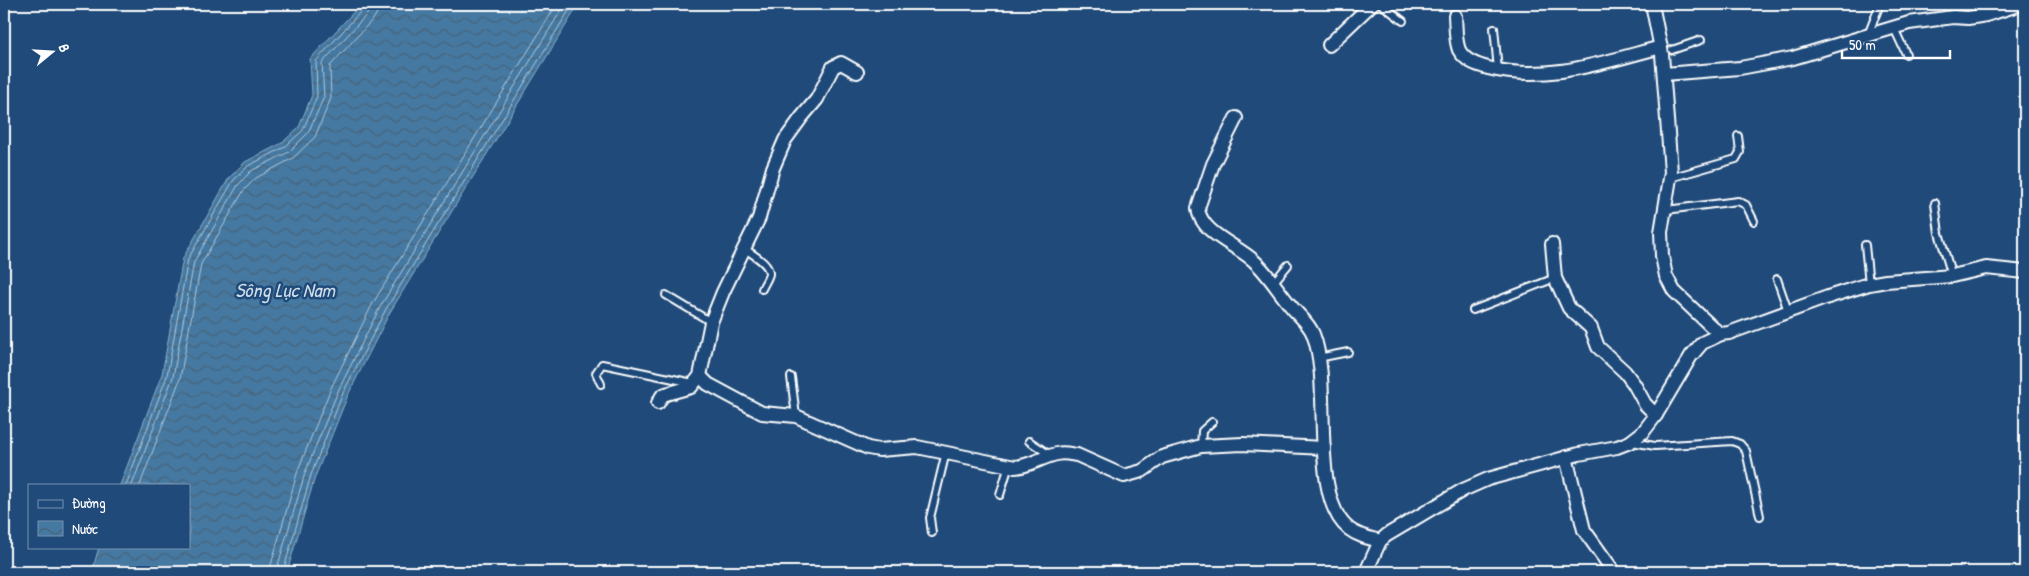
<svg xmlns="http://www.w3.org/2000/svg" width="2029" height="576" viewBox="0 0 2029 576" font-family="'Patrick Hand',sans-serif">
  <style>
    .water { fill: url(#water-waves); stroke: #8fafc7 }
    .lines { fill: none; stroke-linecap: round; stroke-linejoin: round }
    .shore { stroke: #b4c9da; stroke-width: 1 }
    .service-casing { stroke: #fff; stroke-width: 10 }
    .minor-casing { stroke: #fff; stroke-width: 16 }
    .service { stroke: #1f4a7a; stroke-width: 6 }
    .minor { stroke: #1f4a7a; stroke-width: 12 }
    .labels { text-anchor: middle; stroke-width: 5; stroke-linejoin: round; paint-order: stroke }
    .water-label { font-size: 20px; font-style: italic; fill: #d0dee8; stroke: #1f4a7a }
  </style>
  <defs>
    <pattern id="water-waves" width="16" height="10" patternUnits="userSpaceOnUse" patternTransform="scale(1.25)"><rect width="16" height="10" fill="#4479a2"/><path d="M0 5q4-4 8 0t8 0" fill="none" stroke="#486277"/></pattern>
  </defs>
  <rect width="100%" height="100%" fill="#1f4a7a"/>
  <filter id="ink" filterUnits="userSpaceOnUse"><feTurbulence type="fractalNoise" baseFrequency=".02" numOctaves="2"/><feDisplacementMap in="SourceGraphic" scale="10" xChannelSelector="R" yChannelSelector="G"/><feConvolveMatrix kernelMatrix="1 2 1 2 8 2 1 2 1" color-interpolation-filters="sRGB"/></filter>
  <g filter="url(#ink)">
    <path class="water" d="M 361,4 L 579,4 L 390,312 L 348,395 L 315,477 L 287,572 L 92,572 L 99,547 L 189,547 L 189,485 L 120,485 L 162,374 L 183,258 L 229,178 L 245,162 L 282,143 L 299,127 L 312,95 L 310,59 Z"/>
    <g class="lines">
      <g class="shore">
        <path d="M 126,485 L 167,376 L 188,259 L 233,181 L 248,166 L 285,147 L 303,130 L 317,96 L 316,61 L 363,9 L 365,4"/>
        <path d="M 132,485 L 173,377 L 194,262 L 238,185 L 251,171 L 289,152 L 308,133 L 324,97 L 322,63 L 368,13 L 371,4"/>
        <path d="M 140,485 L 180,379 L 201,264 L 244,190 L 256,178 L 293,158 L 315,137 L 331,98 L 330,66 L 374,18 L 378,11 L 379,4"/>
        <path d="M 269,572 L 298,470 L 331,388 L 373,303 L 557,4"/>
        <path d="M 276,572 L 305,473 L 338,391 L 380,307 L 565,4"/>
        <path d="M 283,572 L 311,475 L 343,393 L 386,309 L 573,4"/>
      </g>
      <defs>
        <g id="service">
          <path d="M 1381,4 L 1403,21"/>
          <path d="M 1494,28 L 1498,70"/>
          <path d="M 1894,28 L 1906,54"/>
          <path d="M 1868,35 L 1880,4"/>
          <path d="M 1672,50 L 1701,40"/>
          <path d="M 1670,178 L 1736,159 L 1740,152 L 1738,136"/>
          <path d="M 1935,203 L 1939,233 L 1952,276"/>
          <path d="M 1666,210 L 1738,201 L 1746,205 L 1754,221"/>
          <path d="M 1865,245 L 1869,284"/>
          <path d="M 744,248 C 751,254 770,263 769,274 C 768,279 764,284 762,289"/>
          <path d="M 1777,279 L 1788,311"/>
          <path d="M 1273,283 L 1288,265"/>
          <path d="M 666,295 L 711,322"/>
          <path d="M 1473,310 L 1555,278"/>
          <path d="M 1318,358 L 1348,352"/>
          <path d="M 791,377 L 796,416"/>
          <path d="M 601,384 L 596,373 L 602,364 L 693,383"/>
          <path d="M 1029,441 L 1050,455"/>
          <path d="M 1632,442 L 1655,446 L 1732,441 L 1740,444 L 1746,451 L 1760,516"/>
          <path d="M 1201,446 L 1202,431 L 1212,422"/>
          <path d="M 1000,495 L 1009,465"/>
          <path d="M 932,533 L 930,518 L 946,452"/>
          <path d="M 1332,571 L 1336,572"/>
        </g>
        <g id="minor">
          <path d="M 1652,4 L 1662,54 L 1671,172 L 1661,232 L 1662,256 L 1666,276 L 1674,291 L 1714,329 L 1721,334 L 1729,333 L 1828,297 L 1869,284 L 1886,281 L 1952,276 L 1986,268 L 2025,272"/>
          <path d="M 1455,16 C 1456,27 1455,40 1459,50 C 1465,61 1477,65 1488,68 C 1547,83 1604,62 1661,47"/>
          <path d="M 1329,45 L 1372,4"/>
          <path d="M 1664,74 L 1740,68 L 1793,58 L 1909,23 L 1953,17 L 1968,18 L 1986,15 L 2021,4"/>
          <path d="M 1236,118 L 1213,164 L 1198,208 C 1200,233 1237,245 1254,261 C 1266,271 1279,292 1290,305 C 1297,314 1309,323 1313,334 C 1333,384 1308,497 1349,529 C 1358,536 1369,538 1380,541"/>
          <path d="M 1552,244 L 1555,278 L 1569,308 L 1591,328 L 1598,347 L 1625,372 L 1634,384 L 1645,404 L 1656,415"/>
          <path d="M 700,376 L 708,384 L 762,413 L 796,416 L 868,448 L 879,450 L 917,447 L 1015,467 C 1030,466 1042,457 1057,454 C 1063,452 1070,454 1077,455 L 1124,476 L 1142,471 L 1162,457 L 1201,446 L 1243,444 L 1324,448"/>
          <path d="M 658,403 L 662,396 L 666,394 L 691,387 L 700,376 L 711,322 L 723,292 L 759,218 L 773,168 L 785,140 L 801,118 L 817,99 L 833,67 L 841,63 L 857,72"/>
          <path d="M 1566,457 L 1584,530 L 1614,572"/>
          <path d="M 1366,572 L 1380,541 L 1387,535 L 1463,490 L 1488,479 L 1579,454 L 1617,447 L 1630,442 L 1643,432 L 1656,415 L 1691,356 L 1702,343 L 1721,334"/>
        </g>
      </defs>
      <use href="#service" class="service-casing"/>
      <use href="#minor" class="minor-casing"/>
      <use href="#service" class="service"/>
      <use href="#minor" class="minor"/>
    </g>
  </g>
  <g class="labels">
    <g class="water-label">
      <text x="285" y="297">Sông Lục Nam</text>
    </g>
  </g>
  <rect width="2029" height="576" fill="none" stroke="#1f4a7a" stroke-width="20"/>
  <rect x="10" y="10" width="2009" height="556" fill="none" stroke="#fff" stroke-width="2" filter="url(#ink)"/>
  <rect x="28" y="484" width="162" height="65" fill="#1f4a7a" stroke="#7992af"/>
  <rect x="38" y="500" width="25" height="8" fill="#1f4a7a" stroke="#7992af"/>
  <text x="72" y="508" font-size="15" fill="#ffffff">Đường</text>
  <rect x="38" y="521" width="25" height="15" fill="url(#water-waves)" stroke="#7992af"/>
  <text x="72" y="534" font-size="15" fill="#ffffff">Nước</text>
  <g transform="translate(52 52) rotate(72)" stroke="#1f4a7a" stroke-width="4" paint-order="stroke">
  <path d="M0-4L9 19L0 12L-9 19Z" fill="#ffffff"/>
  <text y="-8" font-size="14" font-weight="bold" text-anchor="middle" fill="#ffffff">B</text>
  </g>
  <path d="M1842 50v8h108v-8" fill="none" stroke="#ffffff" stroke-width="2.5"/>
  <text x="1849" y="50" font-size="15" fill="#ffffff" stroke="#1f4a7a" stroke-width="4" paint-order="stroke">50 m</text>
</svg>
